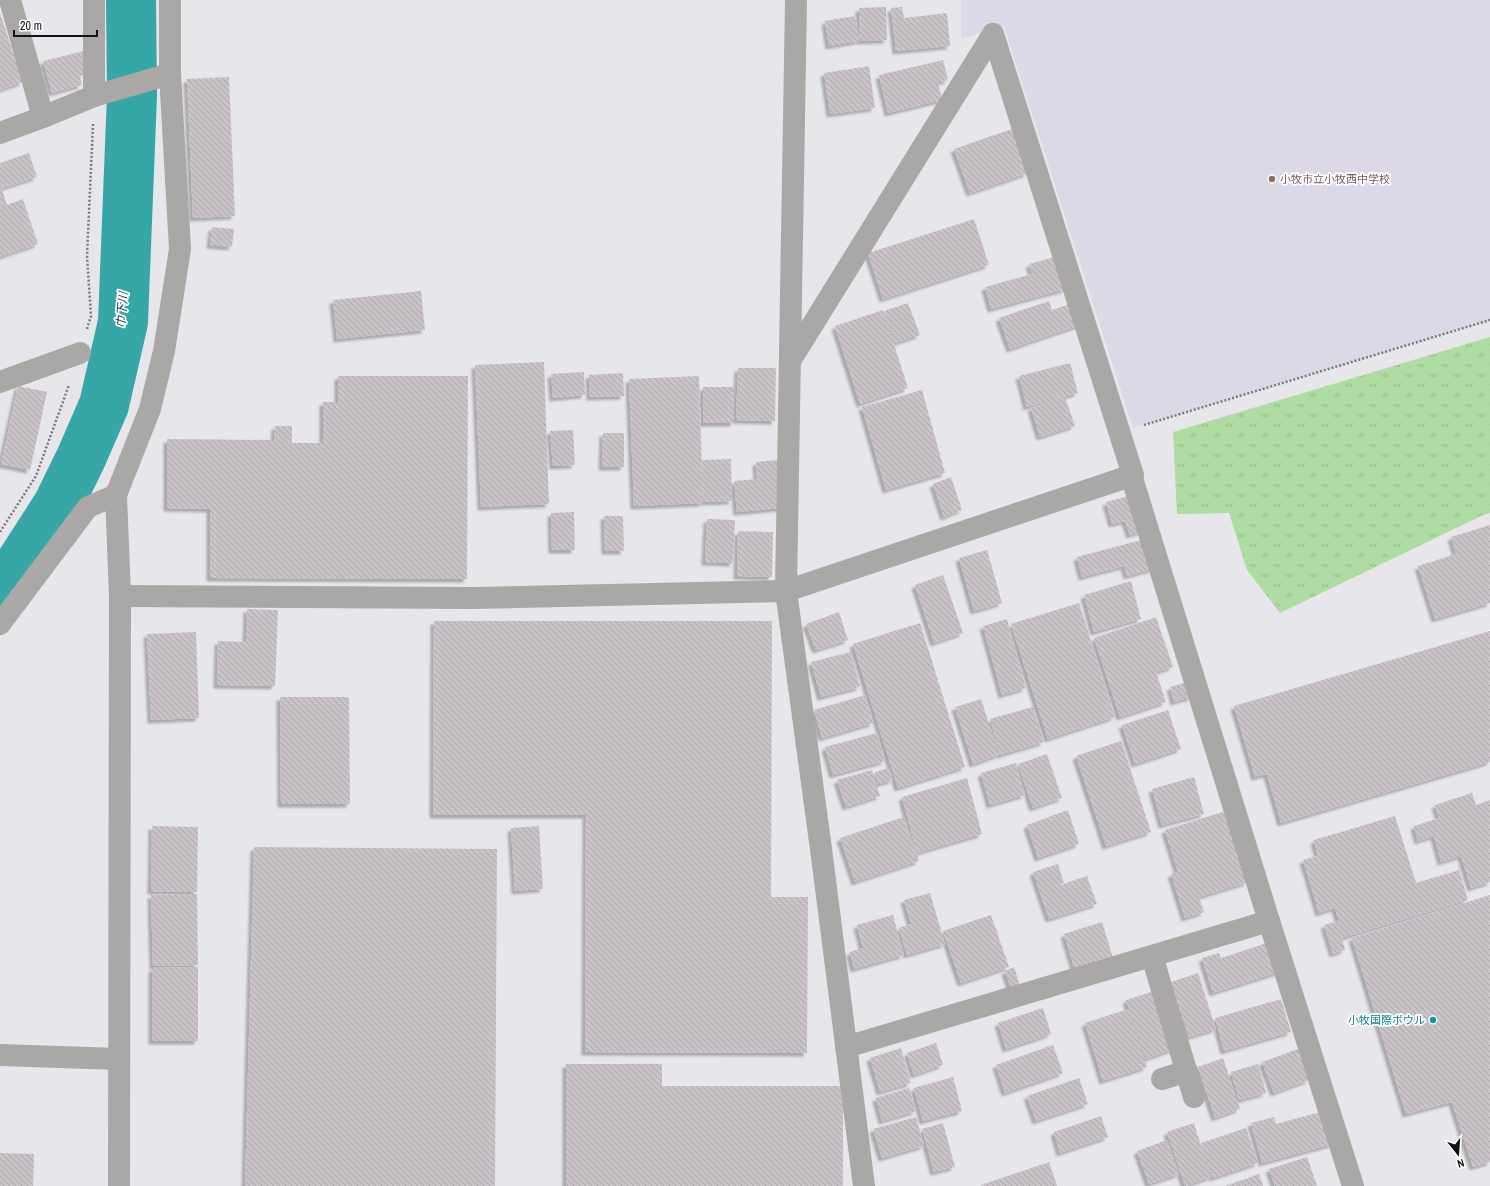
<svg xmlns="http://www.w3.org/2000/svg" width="1490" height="1186" viewBox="0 0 1490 1186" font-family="'Archivo Narrow','Noto Sans JP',sans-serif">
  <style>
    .built { fill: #dcd8e5 }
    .grass { fill: url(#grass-tufts) }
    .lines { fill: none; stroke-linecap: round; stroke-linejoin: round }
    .river { stroke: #37a6a6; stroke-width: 50 }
    .building { fill: url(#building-back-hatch); filter: url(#shadow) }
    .path { stroke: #79787c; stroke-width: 2.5; stroke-dasharray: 2 2; stroke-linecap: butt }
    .street { stroke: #a9a8a6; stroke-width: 22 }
    .education-dot { fill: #8d6e63; stroke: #fff; stroke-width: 1.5 }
    .culture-dot { fill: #0f9aa8; stroke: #fff; stroke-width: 1.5 }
    .labels { text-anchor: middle; stroke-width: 3.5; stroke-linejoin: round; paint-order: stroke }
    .education-label { font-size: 11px; fill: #785e54; stroke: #fff; text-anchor: start }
    .culture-label { font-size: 11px; fill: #0d838f; stroke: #fff; text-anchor: end }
    .water-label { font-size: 12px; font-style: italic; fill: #053a3a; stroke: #fff }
  </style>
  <defs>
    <pattern id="grass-tufts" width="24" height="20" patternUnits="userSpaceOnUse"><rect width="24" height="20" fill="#afdca2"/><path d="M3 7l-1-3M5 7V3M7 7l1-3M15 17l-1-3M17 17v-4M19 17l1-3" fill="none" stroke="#96bc8b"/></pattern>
    <pattern id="building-back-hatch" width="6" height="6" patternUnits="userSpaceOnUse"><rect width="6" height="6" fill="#c9c3c7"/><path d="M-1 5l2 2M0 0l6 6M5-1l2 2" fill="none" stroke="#aca6aa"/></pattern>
    <filter id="shadow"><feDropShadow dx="-3.5" dy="3.5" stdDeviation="1" flood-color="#0004"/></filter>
  </defs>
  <rect width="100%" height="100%" fill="#e7e6eb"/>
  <path class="built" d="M 961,0 L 1490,0 L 1490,320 L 1133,428 L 1004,26 L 961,39 Z"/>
  <path class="grass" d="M 1490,337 L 1490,513 L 1481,516 L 1280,613 L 1247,570 L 1229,513 L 1177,514 L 1173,432 Z"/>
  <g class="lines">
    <path class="river" d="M 0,590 L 22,561 L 58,505 L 81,458 L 104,405 L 123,322 L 132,95 L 131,0"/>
  </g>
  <g class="building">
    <path d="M 886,7 L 887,40 L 860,41 L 859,8 Z"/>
    <path d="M 902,7 L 904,18 L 947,13 L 950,46 L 896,51 L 891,8 Z"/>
    <path d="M 0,13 L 23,82 L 0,90 Z"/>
    <path d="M 855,16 L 859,41 L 829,46 L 825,21 Z"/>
    <path d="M 84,51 L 89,71 L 79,73 L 82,85 L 52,93 L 43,61 Z"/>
    <path d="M 943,60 L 948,80 L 938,82 L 942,100 L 888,113 L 879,75 Z"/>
    <path d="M 869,66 L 875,108 L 830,114 L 824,73 Z"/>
    <path d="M 229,77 L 235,216 L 193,218 L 187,79 Z"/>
    <path d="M 1012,129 L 1028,173 L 970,193 L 954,149 Z"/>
    <path d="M 29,153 L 37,177 L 3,188 L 0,183 L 0,163 Z"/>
    <path d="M 0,183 L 7,205 L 23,199 L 38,244 L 0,257 Z"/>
    <path d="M 974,219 L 989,265 L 883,299 L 868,253 Z"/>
    <path d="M 212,227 L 234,229 L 232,247 L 210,245 Z"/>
    <path d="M 1058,256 L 1066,289 L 991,309 L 985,287 L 1032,274 L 1029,264 Z"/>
    <path d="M 421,291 L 425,330 L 337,339 L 333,300 Z"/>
    <path d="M 1049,301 L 1052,310 L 1073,303 L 1080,325 L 1010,349 L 999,318 Z"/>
    <path d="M 908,303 L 920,335 L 895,343 L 884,311 Z"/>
    <path d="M 883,310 L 908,388 L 860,404 L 835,326 Z"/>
    <path d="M 544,362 L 549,504 L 481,507 L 475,365 Z"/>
    <path d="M 1070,363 L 1078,393 L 1027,407 L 1019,376 Z"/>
    <path d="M 738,368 L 776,368 L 775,421 L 736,420 Z"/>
    <path d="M 584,372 L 585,395 L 553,398 L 551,374 Z"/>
    <path d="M 623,373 L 624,396 L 590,397 L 589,375 Z"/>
    <path d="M 338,376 L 468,376 L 467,579 L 210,578 L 210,509 L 167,508 L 167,439 L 274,440 L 275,426 L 292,426 L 292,443 L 323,443 L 323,402 L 338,402 Z"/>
    <path d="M 699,376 L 703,503 L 634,506 L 629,379 Z"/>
    <path d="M 18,386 L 47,392 L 30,470 L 1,464 Z"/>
    <rect x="703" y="387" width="31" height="36"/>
    <path d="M 922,390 L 945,473 L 886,490 L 862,407 Z"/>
    <path d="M 1065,397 L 1075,426 L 1040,437 L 1031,408 Z"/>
    <path d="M 573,430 L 575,465 L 553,466 L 550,431 Z"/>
    <path d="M 603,433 L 624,433 L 624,467 L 602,467 Z"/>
    <path d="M 731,459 L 732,501 L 704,502 L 702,460 Z"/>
    <path d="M 778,460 L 782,508 L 737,512 L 734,481 L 757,479 L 756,462 Z"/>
    <path d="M 951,477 L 962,510 L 944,517 L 933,484 Z"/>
    <path d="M 1132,495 L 1142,531 L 1130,535 L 1125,521 L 1112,524 L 1106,502 Z"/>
    <path d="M 574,512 L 575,550 L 552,550 L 551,513 Z"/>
    <path d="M 604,516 L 623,516 L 624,551 L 605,551 Z"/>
    <path d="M 707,519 L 735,520 L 733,563 L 705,562 Z"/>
    <path d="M 1490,525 L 1490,603 L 1435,619 L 1418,566 L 1456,554 L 1451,537 Z"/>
    <path d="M 738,531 L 773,532 L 772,577 L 737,576 Z"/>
    <path d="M 1145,539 L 1153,569 L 1127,576 L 1124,566 L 1082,577 L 1077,557 Z"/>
    <path d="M 987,550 L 1002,603 L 974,611 L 959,558 Z"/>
    <path d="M 943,575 L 963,633 L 934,643 L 915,585 Z"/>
    <path d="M 1131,581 L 1141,619 L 1094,632 L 1084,595 Z"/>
    <path d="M 1079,603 L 1115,717 L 1048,739 L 1011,624 Z"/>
    <path d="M 247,609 L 278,610 L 275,686 L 217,685 L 218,641 L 246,642 Z"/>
    <path d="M 839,612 L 848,640 L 816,650 L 806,624 Z"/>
    <path d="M 1156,617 L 1173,667 L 1156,672 L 1166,702 L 1120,717 L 1094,638 Z"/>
    <path d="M 1007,619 L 1026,688 L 1002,695 L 983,626 Z"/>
    <path d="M 434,621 L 772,621 L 771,897 L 808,897 L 807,1053 L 585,1052 L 586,815 L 433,815 Z"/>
    <path d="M 920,623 L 965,767 L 898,788 L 853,644 Z"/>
    <path d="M 1490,631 L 1490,762 L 1281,823 L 1267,774 L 1255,777 L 1234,706 Z"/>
    <path d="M 196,632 L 199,718 L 151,720 L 147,634 Z"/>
    <path d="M 851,652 L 860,687 L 821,697 L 811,662 Z"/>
    <path d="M 1188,682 L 1192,697 L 1174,702 L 1170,687 Z"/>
    <path d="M 865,695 L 873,723 L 822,738 L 814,710 Z"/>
    <path d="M 280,697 L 349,697 L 350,804 L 281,804 Z"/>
    <path d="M 981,699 L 999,755 L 973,764 L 955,707 Z"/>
    <path d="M 1033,707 L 1044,742 L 1000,755 L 990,719 Z"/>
    <path d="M 1168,710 L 1181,749 L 1135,764 L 1122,725 Z"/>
    <path d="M 877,733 L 885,761 L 833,775 L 825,747 Z"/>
    <path d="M 1121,741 L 1151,832 L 1106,846 L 1076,756 Z"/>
    <path d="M 1047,754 L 1062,798 L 1033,808 L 1018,764 Z"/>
    <path d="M 1016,763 L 1025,795 L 990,805 L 981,773 Z"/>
    <path d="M 889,768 L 893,780 L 878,784 L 875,772 Z"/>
    <path d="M 872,770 L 880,796 L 846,807 L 837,780 Z"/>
    <path d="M 1194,777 L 1204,814 L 1162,825 L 1152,789 Z"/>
    <path d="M 967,778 L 982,834 L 917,853 L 902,797 Z"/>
    <path d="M 1472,793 L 1476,805 L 1490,800 L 1490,882 L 1471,888 L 1461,856 L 1441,862 L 1434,836 L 1418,841 L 1414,826 L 1439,818 L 1435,805 Z"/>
    <path d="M 1068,810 L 1079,844 L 1038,858 L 1027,825 Z"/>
    <path d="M 1226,811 L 1248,882 L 1199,897 L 1204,912 L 1185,918 L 1171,874 L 1178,872 L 1165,830 Z"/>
    <path d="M 1395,816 L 1416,883 L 1459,870 L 1468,900 L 1342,938 L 1345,950 L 1333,954 L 1324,925 L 1339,921 L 1335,908 L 1319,913 L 1303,860 L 1318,856 L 1314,840 Z"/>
    <path d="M 904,817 L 919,861 L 855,882 L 840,838 Z"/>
    <path d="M 152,826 L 198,827 L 197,892 L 151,891 Z"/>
    <path d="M 539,826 L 543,889 L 515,891 L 511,828 Z"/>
    <path d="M 254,847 L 497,849 L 495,1186 L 245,1186 Z"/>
    <path d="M 1058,864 L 1064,883 L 1043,891 L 1087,876 L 1097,904 L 1049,919 L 1033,872 Z"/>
    <path d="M 930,893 L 945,944 L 907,955 L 899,928 L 911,924 L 904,900 Z"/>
    <path d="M 197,894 L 198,965 L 153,966 L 151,895 Z"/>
    <path d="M 1490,895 L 1490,1162 L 1473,1167 L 1452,1102 L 1406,1114 L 1352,938 Z"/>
    <path d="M 893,915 L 904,955 L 854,969 L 850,952 L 863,948 L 857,925 Z"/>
    <path d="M 991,915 L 1009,967 L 961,983 L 943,931 Z"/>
    <path d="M 1102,922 L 1114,961 L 1076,973 L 1064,934 Z"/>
    <path d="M 1270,942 L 1279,972 L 1213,993 L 1202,958 L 1219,953 L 1221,958 Z"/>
    <path d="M 198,967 L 198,1041 L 152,1041 L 152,968 Z"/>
    <path d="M 1014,967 L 1021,989 L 1012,992 L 1005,971 Z"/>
    <path d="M 1198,973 L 1216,1029 L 1189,1037 L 1171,982 Z"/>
    <path d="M 1154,991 L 1174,1049 L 1146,1059 L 1126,1000 Z"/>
    <path d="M 1281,999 L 1291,1032 L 1224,1051 L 1215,1018 Z"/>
    <path d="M 1043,1008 L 1051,1034 L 1006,1049 L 998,1023 Z"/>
    <path d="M 1128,1009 L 1147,1067 L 1103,1081 L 1085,1023 Z"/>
    <path d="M 936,1043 L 943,1065 L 914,1075 L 907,1053 Z"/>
    <path d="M 1053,1045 L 1063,1073 L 1005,1093 L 996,1065 Z"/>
    <path d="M 901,1048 L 911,1083 L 880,1092 L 870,1058 Z"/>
    <path d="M 1298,1049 L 1309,1080 L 1274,1093 L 1262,1062 Z"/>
    <path d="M 1223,1058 L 1240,1109 L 1215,1118 L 1198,1067 Z"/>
    <path d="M 566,1064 L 662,1064 L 662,1086 L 843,1086 L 843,1186 L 566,1186 Z"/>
    <path d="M 1258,1064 L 1266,1093 L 1239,1100 L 1231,1072 Z"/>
    <path d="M 953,1077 L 962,1111 L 923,1121 L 914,1088 Z"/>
    <path d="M 1079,1078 L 1088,1104 L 1036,1121 L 1027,1096 Z"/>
    <path d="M 909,1088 L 916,1111 L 882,1121 L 876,1098 Z"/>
    <path d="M 1324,1111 L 1333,1144 L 1262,1163 L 1251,1123 L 1274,1117 L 1276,1124 Z"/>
    <path d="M 1101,1116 L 1108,1137 L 1060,1153 L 1054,1132 Z"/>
    <path d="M 916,1117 L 924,1146 L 882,1158 L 873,1129 Z"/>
    <path d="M 943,1123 L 955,1167 L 934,1172 L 922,1129 Z"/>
    <path d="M 1194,1123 L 1211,1177 L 1185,1186 L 1167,1132 Z"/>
    <path d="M 1246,1128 L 1258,1163 L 1213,1178 L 1201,1143 Z"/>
    <path d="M 1167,1140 L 1179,1174 L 1149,1184 L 1137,1151 Z"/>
    <path d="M 0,1153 L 34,1154 L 33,1186 L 0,1186 Z"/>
    <path d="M 1307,1157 L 1317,1186 L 1275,1186 L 1269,1169 Z"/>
    <path d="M 1049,1162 L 1057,1186 L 982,1186 L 981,1185 Z"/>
    <path d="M 1259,1174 L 1263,1186 L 1225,1186 Z"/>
  </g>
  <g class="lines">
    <g class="path">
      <path d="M 87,329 L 91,316 L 87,256 L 93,124"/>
      <path d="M 1144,425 L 1490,320"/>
      <path d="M 0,532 L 36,476 L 69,385"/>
    </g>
    <g class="street">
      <path d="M 10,0 L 43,117"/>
      <path d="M 94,0 L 94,96"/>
      <path d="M 796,0 L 786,591 L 821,849 L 864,1186"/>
      <path d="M 0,133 L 43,117 L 94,96 L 170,74"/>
      <path d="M 790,361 L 993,34"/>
      <path d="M 0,382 L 80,353"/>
      <path d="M 1131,475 L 1269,921 L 1353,1186"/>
      <path d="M 120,596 L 474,598 L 786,591 L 1133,475 L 993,34"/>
      <path d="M 0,624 L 88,507 L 116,495"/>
      <path d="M 1152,956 L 1194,1097"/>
      <path d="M 846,1047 L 1269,921"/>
      <path d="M 0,1055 L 119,1059"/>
      <path d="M 1162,1079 L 1187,1071"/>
      <path d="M 119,1186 L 120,596 L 116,495 L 150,409 L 164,351 L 180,249 L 170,74 L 170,0"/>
    </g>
  </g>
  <circle class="education-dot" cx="1272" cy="179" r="4"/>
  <circle class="culture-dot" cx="1433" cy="1020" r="4"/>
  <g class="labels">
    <g class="education-label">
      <text x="1280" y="183">小牧市立小牧西中学校</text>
    </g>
    <g class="culture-label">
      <text x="1425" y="1024">小牧国際ボウル</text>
    </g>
    <g class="water-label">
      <text transform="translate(122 310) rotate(-85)" y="4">巾下川</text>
    </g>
  </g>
  <g transform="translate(1458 1154) rotate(163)" stroke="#ffffff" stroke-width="3" paint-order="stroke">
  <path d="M0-3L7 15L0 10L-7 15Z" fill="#111113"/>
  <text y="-6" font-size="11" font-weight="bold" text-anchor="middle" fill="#111113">N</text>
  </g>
  <path d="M14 30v6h83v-6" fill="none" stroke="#111113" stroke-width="2"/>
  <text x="20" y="30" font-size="12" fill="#111113" stroke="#ffffff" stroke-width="3" paint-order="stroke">20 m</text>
</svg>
